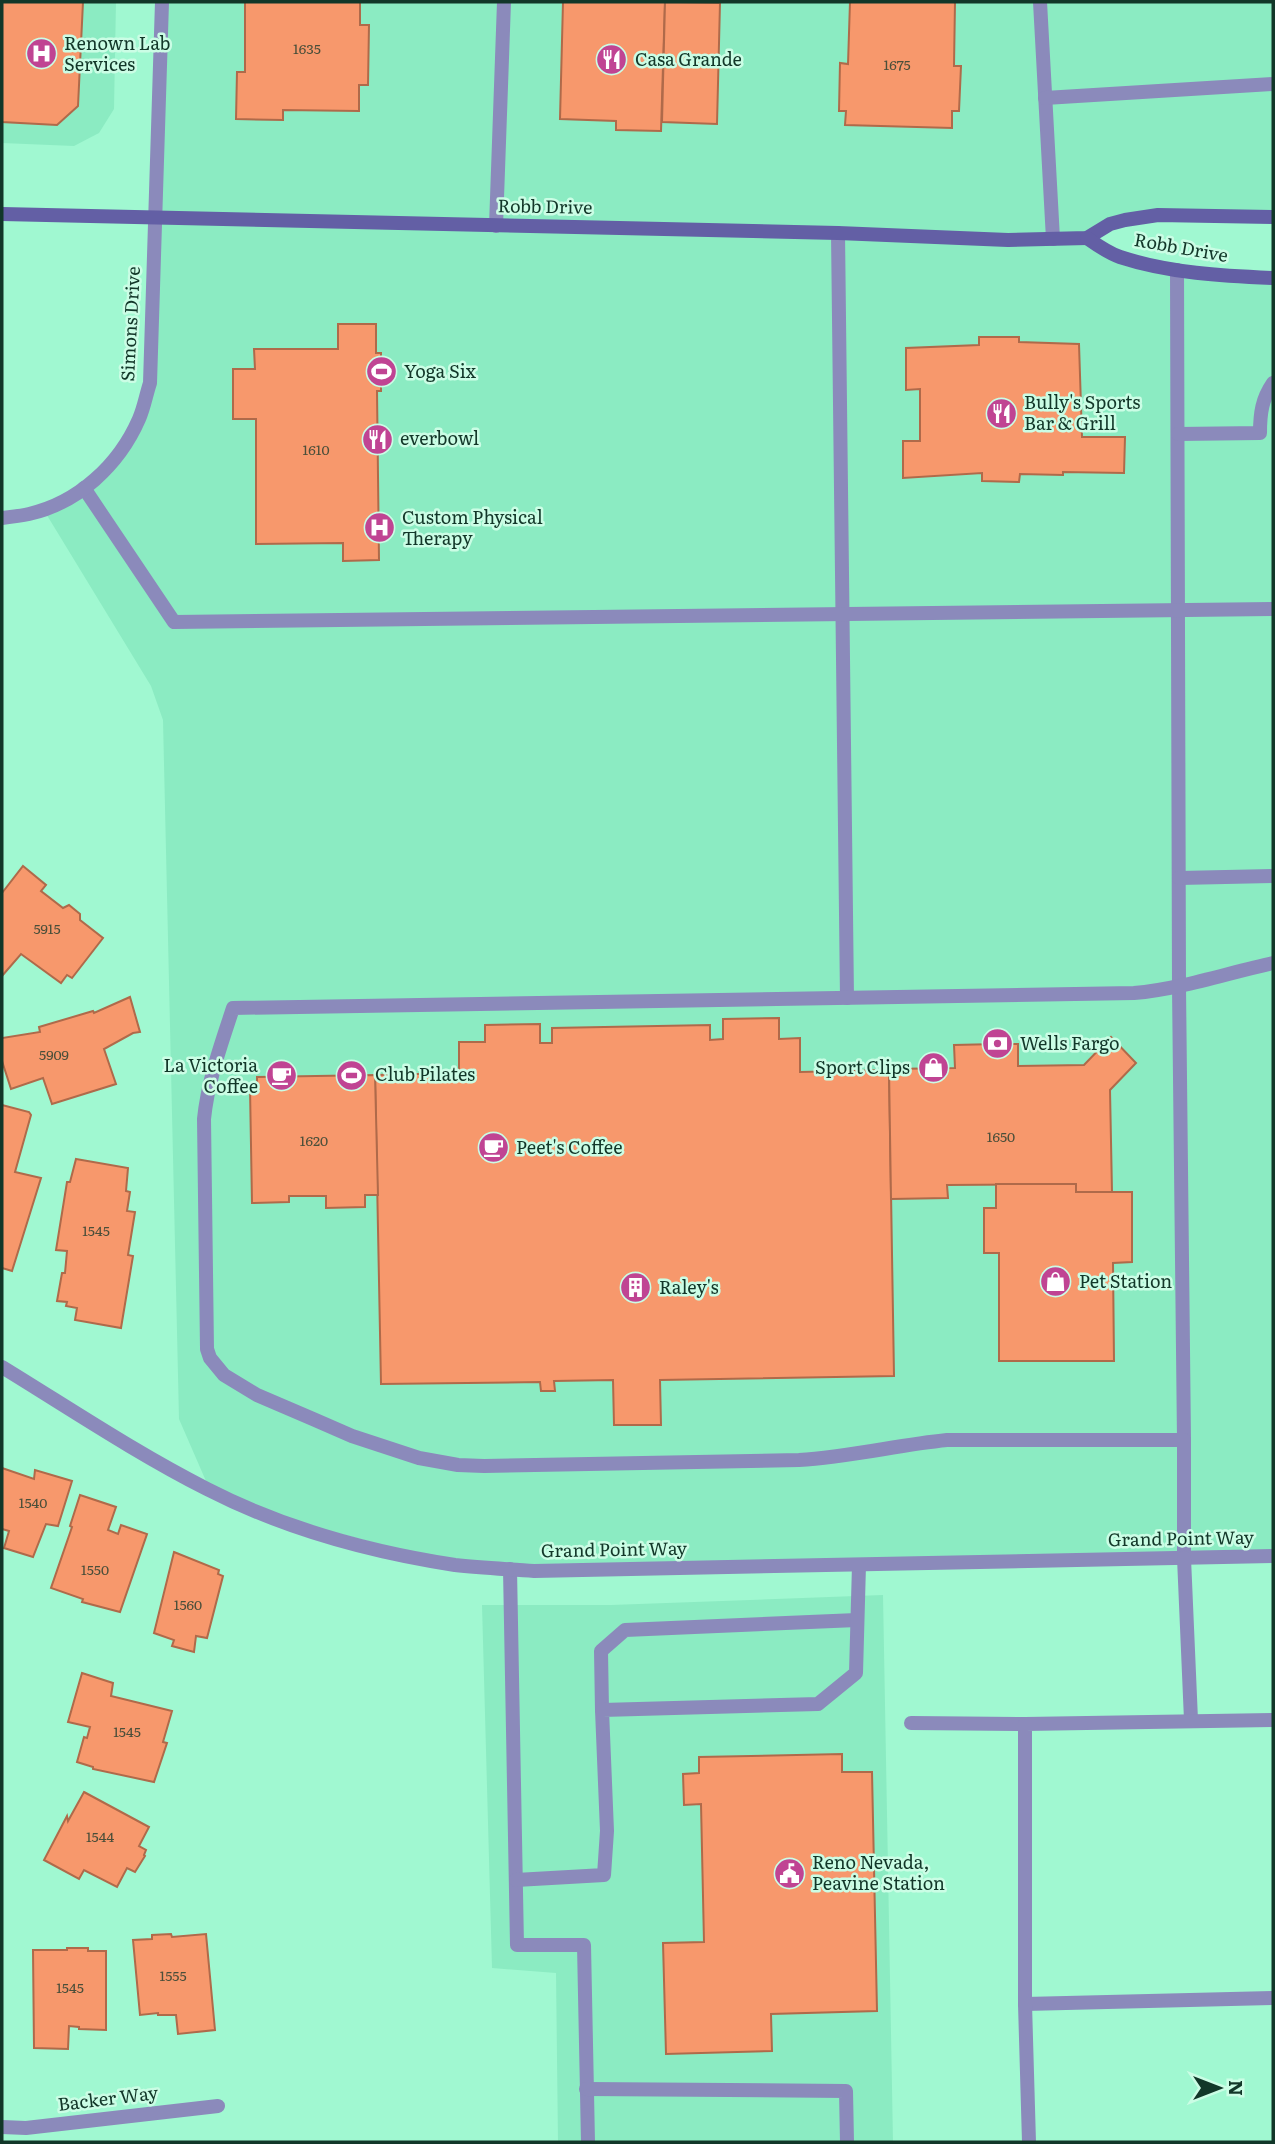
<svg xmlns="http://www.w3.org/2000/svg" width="1275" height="2144" viewBox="0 0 1275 2144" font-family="Literata,serif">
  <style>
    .built { fill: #8bebc2 }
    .building { fill: #f7986c; stroke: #af6a4a; stroke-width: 2 }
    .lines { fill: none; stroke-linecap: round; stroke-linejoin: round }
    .service { stroke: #8b8abb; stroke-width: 14 }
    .minor { stroke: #8b8abb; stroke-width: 14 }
    .tertiary { stroke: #8b8abb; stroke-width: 14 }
    .secondary { stroke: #635fa5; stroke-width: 14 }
    .labels { text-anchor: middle; stroke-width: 5; stroke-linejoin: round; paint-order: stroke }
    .number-label { font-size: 14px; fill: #4b4f3a }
    .poi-label { font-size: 18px; fill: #123729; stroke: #cbfde5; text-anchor: start }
    .street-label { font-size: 18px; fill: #123729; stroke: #cbfde5 }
  </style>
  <rect width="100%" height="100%" fill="#a0f8d1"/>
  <g class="built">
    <path d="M 2,2 L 116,2 L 114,109 L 99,133 L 74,146 L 2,143 Z"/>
    <path d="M 162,2 L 1273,2 L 1273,217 L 1142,216 L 1087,241 L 1104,251 L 1273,280 L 1273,1553 L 571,1567 L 437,1559 L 288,1520 L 209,1488 L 179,1419 L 163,720 L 151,686 L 45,512 L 97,483 L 152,388 Z"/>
    <path d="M 883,1595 L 893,2142 L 558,2142 L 556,1973 L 492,1968 L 482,1605 L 611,1605 Z"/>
  </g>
  <g class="building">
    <path d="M 2,2 L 83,2 L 78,106 L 57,125 L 2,122 Z"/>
    <path d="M 245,2 L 360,2 L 360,25 L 369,25 L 368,85 L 359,85 L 359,111 L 283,110 L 283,120 L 236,119 L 237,72 L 245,72 Z"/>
    <path d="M 563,2 L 665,2 L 661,131 L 616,130 L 616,121 L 560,119 Z"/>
    <path d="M 665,2 L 720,3 L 717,124 L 662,122 Z"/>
    <path d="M 850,2 L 955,2 L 954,66 L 961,66 L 959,111 L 952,111 L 952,128 L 845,125 L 846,111 L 839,111 L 840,63 L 848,64 Z"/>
    <path d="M 338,324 L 376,324 L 376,353 L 381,353 L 381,391 L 377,391 L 379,560 L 343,561 L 343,543 L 256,544 L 256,419 L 233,419 L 233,369 L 255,369 L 254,349 L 338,349 Z"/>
    <path d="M 979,337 L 1019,337 L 1019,342 L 1079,344 L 1082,437 L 1125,437 L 1124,473 L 1063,472 L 1063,475 L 1020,474 L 1019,482 L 982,481 L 982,473 L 903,478 L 903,441 L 920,441 L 920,389 L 906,390 L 906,348 L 979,345 Z"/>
    <path d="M 23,866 L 46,885 L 41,891 L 63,908 L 69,905 L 80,914 L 80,920 L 103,938 L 72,978 L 67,975 L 61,983 L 21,954 L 2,976 L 2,893 Z"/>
    <path d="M 130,997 L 140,1032 L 133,1033 L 104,1049 L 116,1084 L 52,1104 L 43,1078 L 11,1089 L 2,1061 L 2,1038 L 40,1032 L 39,1027 L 93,1011 L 94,1013 Z"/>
    <path d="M 779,1018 L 779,1039 L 800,1038 L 800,1072 L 889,1070 L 894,1376 L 660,1380 L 661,1425 L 614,1425 L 613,1380 L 554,1381 L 555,1391 L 541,1391 L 540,1382 L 381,1384 L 375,1075 L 459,1073 L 459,1042 L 485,1042 L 485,1025 L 540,1024 L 540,1043 L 552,1043 L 552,1028 L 710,1025 L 710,1040 L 723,1039 L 723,1019 Z"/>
    <path d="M 1111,1037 L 1136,1063 L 1110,1090 L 1112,1192 L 1076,1192 L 1076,1184 L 947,1185 L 948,1198 L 891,1199 L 889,1069 L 955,1068 L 954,1045 L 997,1044 L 1018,1044 L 1018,1066 L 1084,1065 Z"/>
    <path d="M 375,1075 L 378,1195 L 365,1195 L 365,1207 L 326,1208 L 326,1196 L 289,1196 L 289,1202 L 252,1203 L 250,1088 L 257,1088 L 257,1077 Z"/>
    <path d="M 2,1105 L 29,1112 L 31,1115 L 15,1172 L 41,1178 L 12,1271 L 2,1268 Z"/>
    <path d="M 76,1159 L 128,1168 L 126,1191 L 130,1192 L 127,1211 L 135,1212 L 128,1255 L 133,1256 L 121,1328 L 75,1320 L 77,1308 L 66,1306 L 67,1302 L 57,1301 L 62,1273 L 65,1273 L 67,1251 L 56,1250 L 67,1182 L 70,1182 Z"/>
    <path d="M 996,1184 L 1076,1184 L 1076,1192 L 1132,1192 L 1132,1262 L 1113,1263 L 1114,1361 L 999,1361 L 999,1253 L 984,1253 L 984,1208 L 996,1208 Z"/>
    <path d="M 2,1468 L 34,1479 L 35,1470 L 72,1481 L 58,1526 L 46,1524 L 33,1557 L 4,1548 L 9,1531 L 2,1529 Z"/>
    <path d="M 80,1495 L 116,1507 L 108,1530 L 118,1534 L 121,1525 L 147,1534 L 120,1612 L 82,1602 L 83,1599 L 51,1588 L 72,1527 L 70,1526 Z"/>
    <path d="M 174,1552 L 219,1570 L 218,1574 L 223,1576 L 207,1638 L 196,1636 L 194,1652 L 172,1646 L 174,1640 L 154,1633 Z"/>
    <path d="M 82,1673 L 113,1683 L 111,1696 L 172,1711 L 163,1742 L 167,1743 L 154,1782 L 93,1769 L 93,1767 L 77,1762 L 84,1737 L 87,1738 L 90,1727 L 68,1722 Z"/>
    <path d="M 842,1754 L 842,1772 L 872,1772 L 877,2011 L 771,2014 L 772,2051 L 666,2054 L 663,1943 L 704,1942 L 701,1804 L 684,1805 L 683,1774 L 699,1773 L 699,1757 Z"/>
    <path d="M 84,1792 L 149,1827 L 139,1846 L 146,1850 L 144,1855 L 145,1856 L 135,1872 L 127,1868 L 117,1887 L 84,1870 L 79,1879 L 44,1860 L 67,1816 L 68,1821 Z"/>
    <path d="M 171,1934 L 172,1937 L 206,1934 L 215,2030 L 178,2034 L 176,2015 L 158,2015 L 158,2013 L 140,2015 L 133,1940 L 152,1939 L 152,1935 Z"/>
    <path d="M 67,1948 L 88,1948 L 88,1951 L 106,1951 L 106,2030 L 79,2029 L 79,2027 L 69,2026 L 68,2049 L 34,2048 L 33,1950 L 67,1950 Z"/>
  </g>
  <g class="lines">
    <g class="service">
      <path d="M 1040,2 L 1053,239"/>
      <path d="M 1045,98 L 1273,84"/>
      <path d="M 496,226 L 504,2"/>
      <path d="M 838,233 L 847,998"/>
      <path d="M 1177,270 L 1179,987 L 1184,1440"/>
      <path d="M 1178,434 L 1260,433 C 1260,413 1262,399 1273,383"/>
      <path d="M 84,488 L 174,622 L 1273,609"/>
      <path d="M 1179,878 L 1273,876"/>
      <path d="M 1184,1558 L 1184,1440 L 947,1440 C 897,1445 850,1457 799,1460 L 484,1466 L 458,1465 L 419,1458 L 352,1436 L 313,1419 L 257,1395 L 224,1375 L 210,1358 L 207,1349 L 204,1119 C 208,1080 221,1045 233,1008 L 1134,993 C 1181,989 1227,973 1273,963"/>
      <path d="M 510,1569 L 517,1945 L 584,1945 L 588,2142"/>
      <path d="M 602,1710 L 601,1651 L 625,1630 L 857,1620"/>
      <path d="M 911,1723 L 1025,1724"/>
      <path d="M 516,1880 L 604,1875 L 607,1831 L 602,1710 L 818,1704 L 856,1673 L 859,1565"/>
      <path d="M 586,2089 L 846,2091 L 847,2142"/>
    </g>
    <g class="minor">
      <path d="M 2,1367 C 69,1408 136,1453 207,1489 C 283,1528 370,1552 455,1565 C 481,1568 508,1569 534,1571 L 1273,1556"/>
      <path d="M 1184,1558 L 1191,1720"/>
      <path d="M 1025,2004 L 1273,1998"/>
      <path d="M 2,2127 L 26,2128 L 218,2106"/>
      <path d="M 1029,2142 L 1025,2004 L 1025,1724 L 1273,1720"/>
    </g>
    <path class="tertiary" d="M 2,518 C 11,517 20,516 29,514 C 78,503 119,465 139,419 C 144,408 146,395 150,383 L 162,2"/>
    <g class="secondary">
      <path d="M 2,214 L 838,233 L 1008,240 L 1087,238 L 1110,224 L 1125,220 L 1158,215 L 1273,217"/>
      <path d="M 1087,238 C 1097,245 1108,253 1120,257 C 1169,273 1223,276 1273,278"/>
    </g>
  </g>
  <defs>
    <symbol id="hospital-disc" viewBox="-11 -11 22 22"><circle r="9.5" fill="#c04493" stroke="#cbfde5"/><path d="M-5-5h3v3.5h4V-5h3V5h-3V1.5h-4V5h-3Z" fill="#fff"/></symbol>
    <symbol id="restaurant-disc" viewBox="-11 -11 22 22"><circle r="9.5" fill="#c04493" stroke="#cbfde5"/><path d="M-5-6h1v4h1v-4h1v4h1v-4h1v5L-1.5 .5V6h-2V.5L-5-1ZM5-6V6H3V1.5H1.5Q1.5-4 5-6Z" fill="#fff"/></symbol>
    <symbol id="stadium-disc" viewBox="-11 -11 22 22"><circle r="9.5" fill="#c04493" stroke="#cbfde5"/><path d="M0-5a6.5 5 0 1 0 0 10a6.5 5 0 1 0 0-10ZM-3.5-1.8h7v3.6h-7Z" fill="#fff"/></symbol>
    <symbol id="bank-disc" viewBox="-11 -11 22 22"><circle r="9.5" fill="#c04493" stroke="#cbfde5"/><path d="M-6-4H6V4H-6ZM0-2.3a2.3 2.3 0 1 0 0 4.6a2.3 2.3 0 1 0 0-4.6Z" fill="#fff"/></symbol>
    <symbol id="shop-disc" viewBox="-11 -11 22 22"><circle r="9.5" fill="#c04493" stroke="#cbfde5"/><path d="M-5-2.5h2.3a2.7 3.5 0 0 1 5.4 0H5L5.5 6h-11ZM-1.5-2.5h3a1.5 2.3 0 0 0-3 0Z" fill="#fff"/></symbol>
    <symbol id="cafe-disc" viewBox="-11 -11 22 22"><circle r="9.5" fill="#c04493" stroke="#cbfde5"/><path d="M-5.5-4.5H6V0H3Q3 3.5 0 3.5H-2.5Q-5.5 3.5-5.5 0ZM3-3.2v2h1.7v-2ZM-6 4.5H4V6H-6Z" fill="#fff"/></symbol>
    <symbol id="building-disc" viewBox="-11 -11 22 22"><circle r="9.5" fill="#c04493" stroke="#cbfde5"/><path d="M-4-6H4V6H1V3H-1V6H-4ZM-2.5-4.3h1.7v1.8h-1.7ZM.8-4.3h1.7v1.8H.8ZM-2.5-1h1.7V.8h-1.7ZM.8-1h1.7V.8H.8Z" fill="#fff"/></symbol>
    <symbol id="civic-disc" viewBox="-11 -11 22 22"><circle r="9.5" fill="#c04493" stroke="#cbfde5"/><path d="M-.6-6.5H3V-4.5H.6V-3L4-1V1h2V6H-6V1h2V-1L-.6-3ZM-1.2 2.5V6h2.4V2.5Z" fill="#fff"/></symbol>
  </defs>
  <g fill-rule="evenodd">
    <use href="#hospital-disc" x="24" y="36" width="35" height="35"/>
    <use href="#restaurant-disc" x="594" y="42" width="35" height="35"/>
    <use href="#stadium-disc" x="364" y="354" width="35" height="35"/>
    <use href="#restaurant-disc" x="984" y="396" width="35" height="35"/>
    <use href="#restaurant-disc" x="360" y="422" width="35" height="35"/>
    <use href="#hospital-disc" x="362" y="510" width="35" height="35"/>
    <use href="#bank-disc" x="980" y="1026" width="35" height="35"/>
    <use href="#shop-disc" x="916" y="1050" width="35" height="35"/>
    <use href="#stadium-disc" x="334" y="1058" width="35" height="35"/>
    <use href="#cafe-disc" x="264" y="1058" width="35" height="35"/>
    <use href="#cafe-disc" x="476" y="1130" width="35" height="35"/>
    <use href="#shop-disc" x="1038" y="1264" width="35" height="35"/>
    <use href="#building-disc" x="618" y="1270" width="35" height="35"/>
    <use href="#civic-disc" x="772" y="1856" width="35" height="35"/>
  </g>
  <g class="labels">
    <g class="number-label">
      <text x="307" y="54">1635</text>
      <text x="897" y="70">1675</text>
      <text x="316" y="455">1610</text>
      <text x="47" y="934">5915</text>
      <text x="54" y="1060">5909</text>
      <text x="1001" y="1142">1650</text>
      <text x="314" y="1146">1620</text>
      <text x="96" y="1236">1545</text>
      <text x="33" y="1508">1540</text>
      <text x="95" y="1575">1550</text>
      <text x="188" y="1610">1560</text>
      <text x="127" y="1737">1545</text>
      <text x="100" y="1842">1544</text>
      <text x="173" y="1981">1555</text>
      <text x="70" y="1993">1545</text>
    </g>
    <g class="poi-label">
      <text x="64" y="50">Renown Lab<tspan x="64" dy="21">Services</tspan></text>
      <text x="635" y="66">Casa Grande</text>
      <text x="404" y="378">Yoga Six</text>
      <text x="1024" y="409">Bully's Sports<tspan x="1024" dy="21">Bar &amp; Grill</tspan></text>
      <text x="400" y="445">everbowl</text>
      <text x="402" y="524">Custom Physical<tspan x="402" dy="21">Therapy</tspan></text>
      <text x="1020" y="1050">Wells Fargo</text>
      <text x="258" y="1072" text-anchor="end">La Victoria<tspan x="258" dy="21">Coffee</tspan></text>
      <text x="910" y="1074" text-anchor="end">Sport Clips</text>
      <text x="375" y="1081">Club Pilates</text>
      <text x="516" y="1154">Peet's Coffee</text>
      <text x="1079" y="1288">Pet Station</text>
      <text x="659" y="1294">Raley's</text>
      <text x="812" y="1869">Reno Nevada,<tspan x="812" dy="21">Peavine Station</tspan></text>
    </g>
    <g class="street-label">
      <text transform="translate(545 207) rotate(1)" y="6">Robb Drive</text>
      <text transform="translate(1181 248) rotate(10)" y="6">Robb Drive</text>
      <text transform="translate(131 324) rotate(-87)" y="6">Simons Drive</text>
      <text transform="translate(1181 1539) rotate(-1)" y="6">Grand Point Way</text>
      <text transform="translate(614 1550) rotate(-1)" y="6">Grand Point Way</text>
      <text transform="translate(108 2099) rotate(-7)" y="6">Backer Way</text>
    </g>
  </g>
  <rect width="1275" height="2144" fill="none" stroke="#123729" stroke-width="7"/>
  <g transform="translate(1219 2088) rotate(90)" stroke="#cbfde5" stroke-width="5" paint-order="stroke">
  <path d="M0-5L12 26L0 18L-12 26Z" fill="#123729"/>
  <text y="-10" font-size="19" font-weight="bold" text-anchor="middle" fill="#123729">N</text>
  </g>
</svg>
